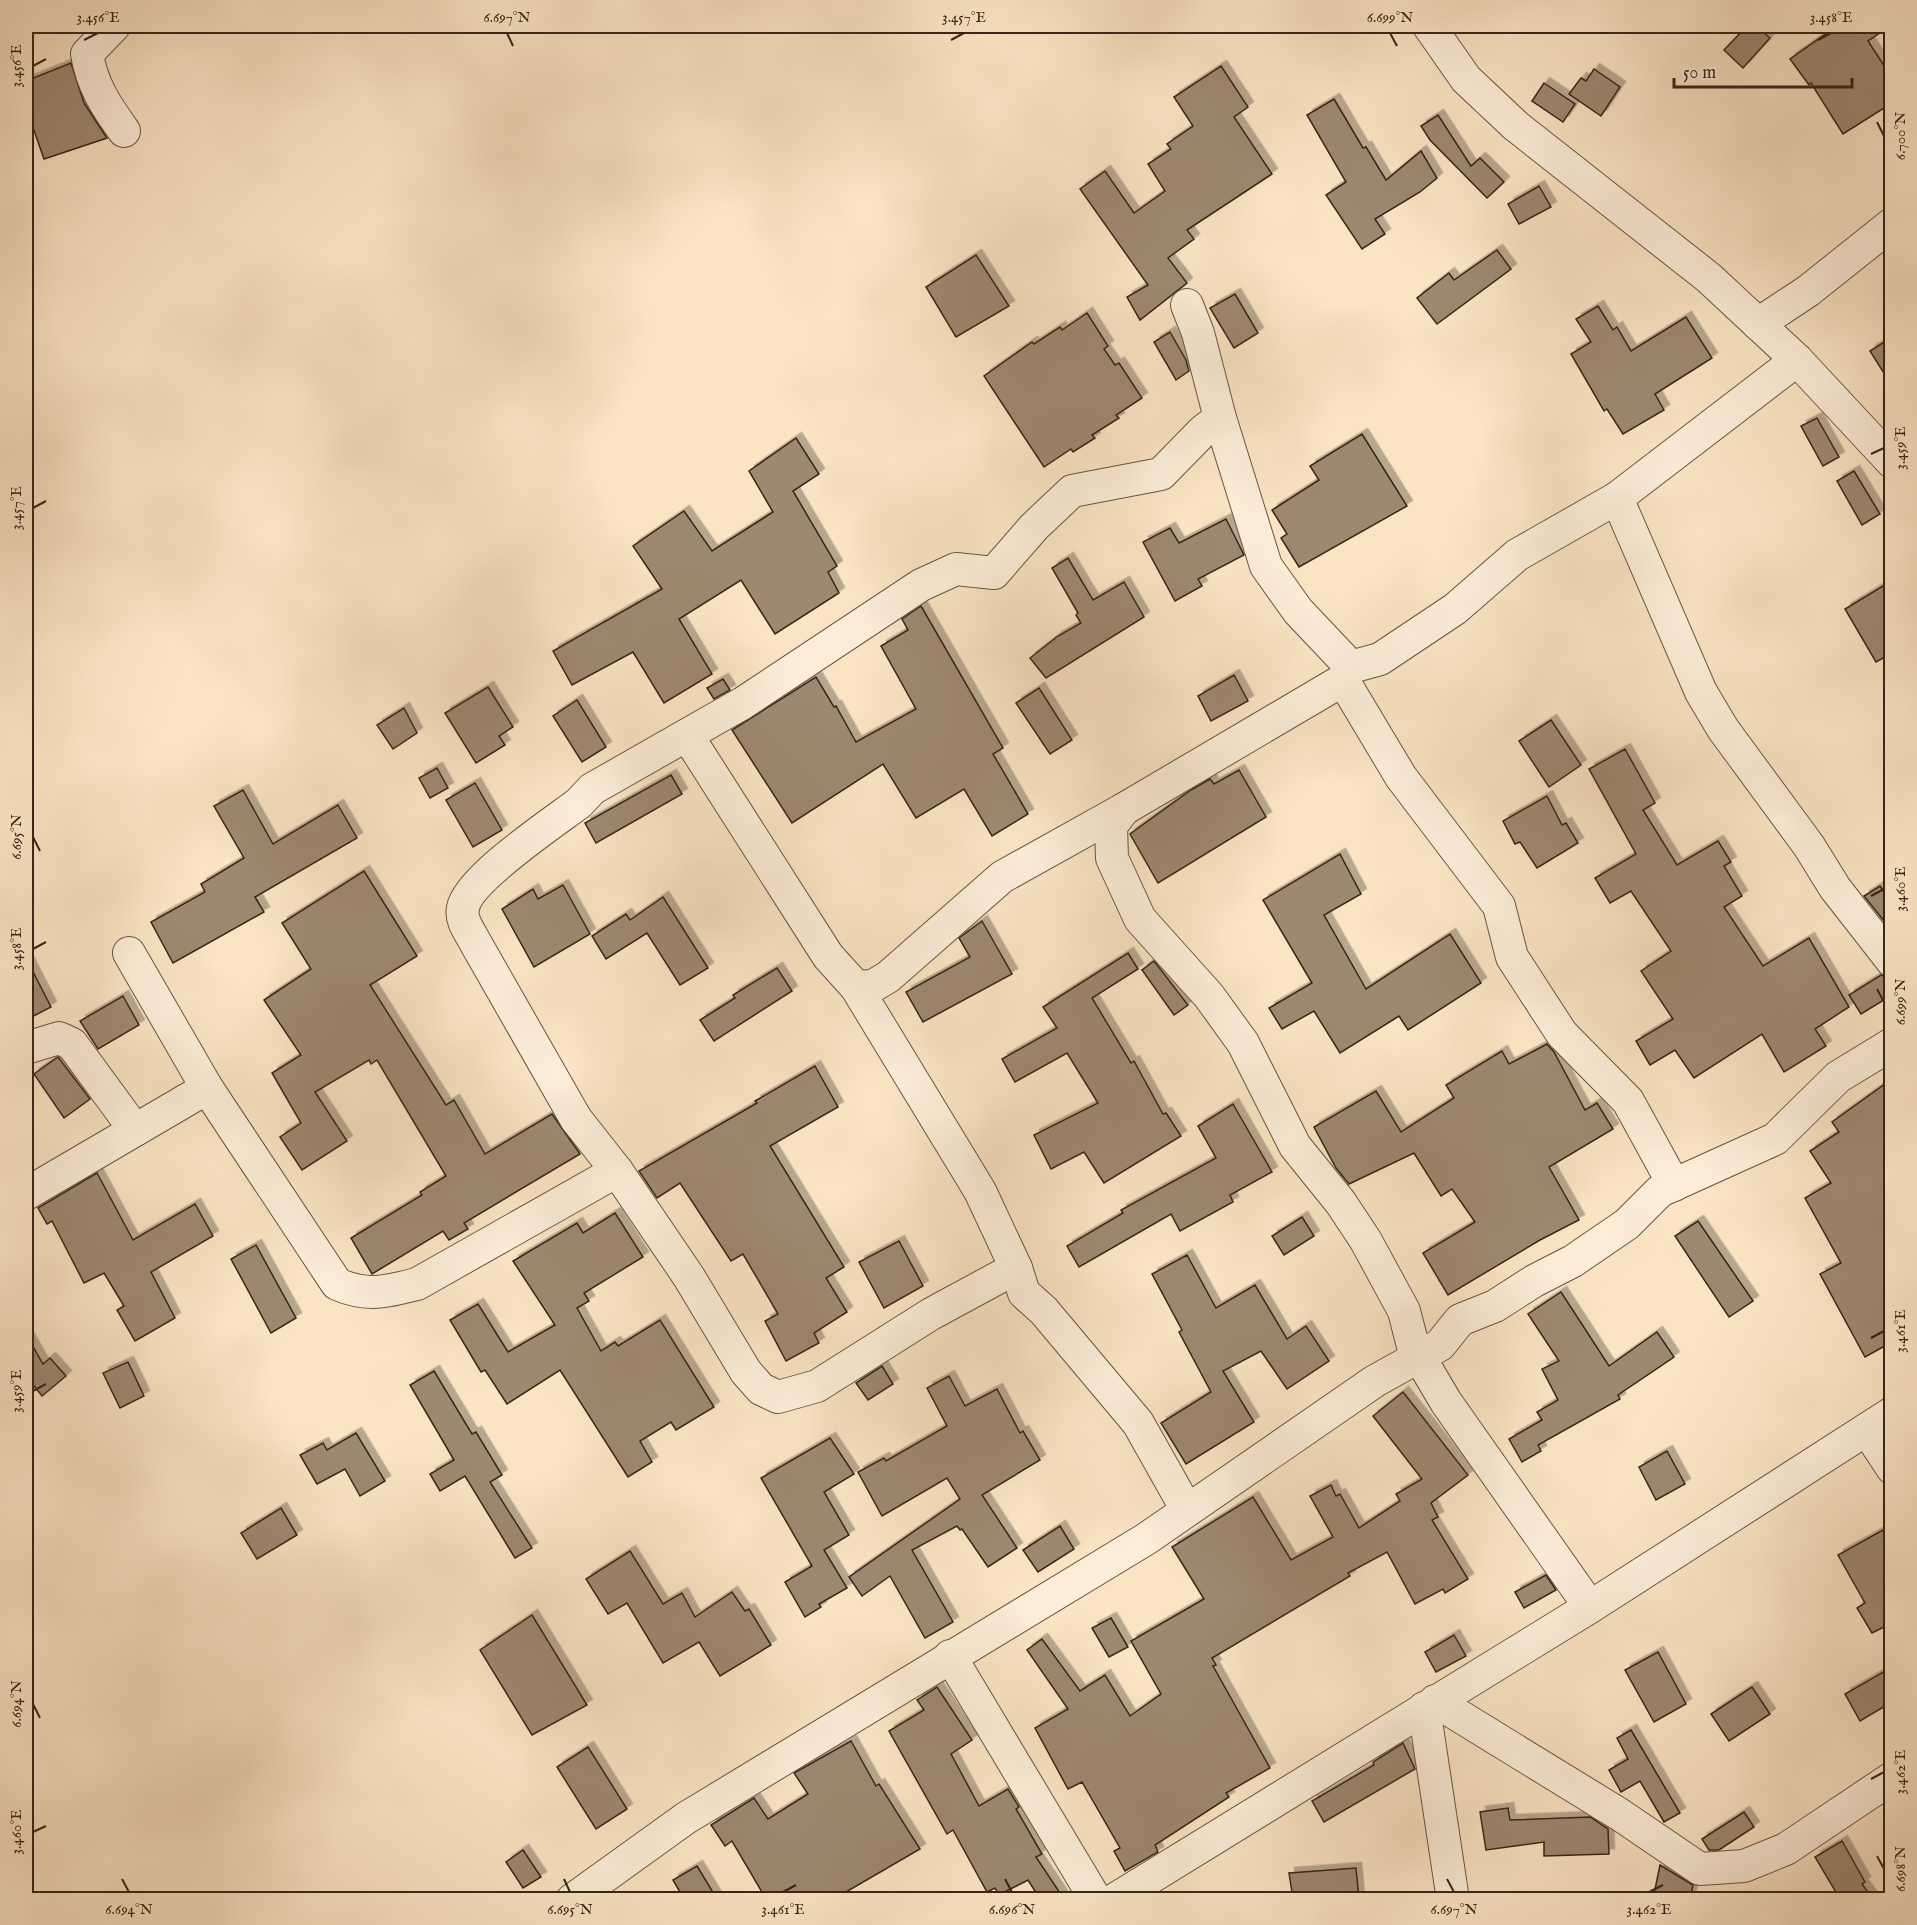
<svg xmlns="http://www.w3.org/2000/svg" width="1917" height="1925" viewBox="0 0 1917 1925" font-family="'IM FELL English',serif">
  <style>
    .building { fill: #9d8871; stroke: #382517; stroke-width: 1.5; filter: url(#shadow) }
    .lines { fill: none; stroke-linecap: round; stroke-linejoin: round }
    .minor-casing { stroke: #685542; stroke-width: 34 }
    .minor { stroke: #fcedd9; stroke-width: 32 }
    .ticks { fill: none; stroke: #382517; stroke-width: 2 }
    .neatline { fill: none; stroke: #382517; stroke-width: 2 }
    .ticks-label { font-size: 15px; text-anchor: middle; fill: #382517 }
  </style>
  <defs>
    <filter id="shadow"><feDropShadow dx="5.5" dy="-5.5" stdDeviation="0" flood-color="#0004"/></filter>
  </defs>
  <rect width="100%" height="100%" fill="#fae4c4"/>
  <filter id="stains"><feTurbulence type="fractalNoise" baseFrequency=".00333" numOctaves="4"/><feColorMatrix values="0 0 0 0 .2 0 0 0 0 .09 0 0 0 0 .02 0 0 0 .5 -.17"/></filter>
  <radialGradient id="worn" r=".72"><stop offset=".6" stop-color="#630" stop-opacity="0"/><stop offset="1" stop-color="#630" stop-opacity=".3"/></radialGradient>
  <g class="building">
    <path d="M 1747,26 L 1756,26 L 1770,38 L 1743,68 L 1724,50 Z"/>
    <path d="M 1837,26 L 1890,26 L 1868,41 L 1892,78 L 1892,103 L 1843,134 L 1811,83 L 1809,85 L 1790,59 Z"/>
    <path d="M 71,63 L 84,103 L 107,138 L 44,159 L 30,119 L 26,120 L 26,81 Z"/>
    <path d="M 1221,66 L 1248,107 L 1234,117 L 1272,174 L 1187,230 L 1194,239 L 1168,258 L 1187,283 L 1140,320 L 1127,297 L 1148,285 L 1080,189 L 1105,171 L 1134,213 L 1165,191 L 1148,164 L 1171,149 L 1167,144 L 1193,126 L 1174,97 Z"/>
    <path d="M 1594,69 L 1620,87 L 1601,116 L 1569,94 L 1581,78 L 1586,81 Z"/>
    <path d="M 1544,83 L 1575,104 L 1563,122 L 1532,101 Z"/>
    <path d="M 1334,99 L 1363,148 L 1366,147 L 1386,180 L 1421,151 L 1437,178 L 1420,192 L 1375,219 L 1385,234 L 1362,249 L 1326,195 L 1346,182 L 1307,115 Z"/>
    <path d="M 1438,115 L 1471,166 L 1480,158 L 1504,182 L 1487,198 L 1430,140 L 1421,126 Z"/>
    <path d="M 1539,186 L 1551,207 L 1519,224 L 1508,204 Z"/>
    <path d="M 1497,250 L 1511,269 L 1437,324 L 1417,298 L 1449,273 L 1454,280 Z"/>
    <path d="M 976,255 L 1009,306 L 956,337 L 926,287 Z"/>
    <path d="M 1235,294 L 1258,333 L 1234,348 L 1210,308 Z"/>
    <path d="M 1598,306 L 1613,330 L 1617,327 L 1631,351 L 1686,317 L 1712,358 L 1655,394 L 1664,410 L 1623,434 L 1607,409 L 1604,411 L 1571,354 L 1591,342 L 1576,319 Z"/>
    <path d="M 1087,313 L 1108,346 L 1104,349 L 1115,365 L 1119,363 L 1142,398 L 1116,415 L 1119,418 L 1092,435 L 1095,438 L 1073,452 L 1071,449 L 1044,467 L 984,376 L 1032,342 L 1034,344 L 1060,327 L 1062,330 Z"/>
    <path d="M 1170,332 L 1186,360 L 1189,371 L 1176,380 L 1154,342 Z"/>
    <path d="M 1892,337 L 1892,386 L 1870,351 Z"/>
    <path d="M 1817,418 L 1839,457 L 1823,466 L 1801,426 Z"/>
    <path d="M 1362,434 L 1407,506 L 1299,567 L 1281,538 L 1287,534 L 1272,510 L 1319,480 L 1310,466 Z"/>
    <path d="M 796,438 L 819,474 L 793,491 L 837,566 L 828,572 L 839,593 L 775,634 L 741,580 L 679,619 L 712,674 L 664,703 L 633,652 L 572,685 L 553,651 L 662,589 L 633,546 L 684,511 L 712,551 L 773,512 L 749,471 Z"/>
    <path d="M 1854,471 L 1880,514 L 1862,525 L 1837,481 Z"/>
    <path d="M 1226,519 L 1244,555 L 1198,579 L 1202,586 L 1175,601 L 1143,542 L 1170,528 L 1179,543 Z"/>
    <path d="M 1068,558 L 1093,600 L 1124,582 L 1144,617 L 1046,678 L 1030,658 L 1058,636 L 1081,623 L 1076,615 L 1078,613 L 1052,568 Z"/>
    <path d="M 1883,586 L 1892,600 L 1892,653 L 1876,662 L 1845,609 Z"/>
    <path d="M 921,606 L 1003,748 L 993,754 L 1028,814 L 992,836 L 964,789 L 916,818 L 883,764 L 792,823 L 732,730 L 816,677 L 834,707 L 836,706 L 856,742 L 916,709 L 881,646 L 908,630 L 902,619 Z"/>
    <path d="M 1234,675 L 1248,701 L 1211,721 L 1198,696 Z"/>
    <path d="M 723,679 L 730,690 L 714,699 L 707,688 Z"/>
    <path d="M 488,687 L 513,727 L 499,736 L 505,745 L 476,763 L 445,713 Z"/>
    <path d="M 1039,688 L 1072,740 L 1050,754 L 1016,703 Z"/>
    <path d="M 577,700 L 606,747 L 582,762 L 553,716 Z"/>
    <path d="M 404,708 L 417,733 L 393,749 L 377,725 Z"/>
    <path d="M 1551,720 L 1581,765 L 1549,787 L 1519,741 Z"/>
    <path d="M 1625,749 L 1655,803 L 1643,810 L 1677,865 L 1718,841 L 1731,862 L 1724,866 L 1742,896 L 1724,907 L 1763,966 L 1809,938 L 1849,1007 L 1815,1029 L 1826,1046 L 1784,1072 L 1762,1034 L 1694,1078 L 1675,1050 L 1650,1065 L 1636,1041 L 1673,1019 L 1641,971 L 1671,951 L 1631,891 L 1610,903 L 1595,878 L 1636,854 L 1589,769 Z"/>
    <path d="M 437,768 L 448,788 L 430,798 L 419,778 Z"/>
    <path d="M 1239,770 L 1266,817 L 1158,883 L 1130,834 L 1191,790 L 1210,779 L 1214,784 Z"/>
    <path d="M 671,775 L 682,794 L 596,843 L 585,823 Z"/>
    <path d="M 475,783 L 502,830 L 473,847 L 446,800 Z"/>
    <path d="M 243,790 L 273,844 L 338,805 L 357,838 L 255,897 L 264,912 L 173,963 L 151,922 L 205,892 L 201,884 L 244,858 L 214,806 Z"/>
    <path d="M 1547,796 L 1562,825 L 1566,823 L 1578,843 L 1537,868 L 1520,842 L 1515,844 L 1503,821 Z"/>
    <path d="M 1340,854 L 1361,894 L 1324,915 L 1366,989 L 1450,934 L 1481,983 L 1408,1030 L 1399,1016 L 1340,1053 L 1314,1011 L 1282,1029 L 1269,1008 L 1312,983 L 1263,900 Z"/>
    <path d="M 364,871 L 417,956 L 370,985 L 446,1105 L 454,1100 L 485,1154 L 552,1114 L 580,1154 L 464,1223 L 468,1229 L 449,1240 L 443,1231 L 372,1274 L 351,1238 L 422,1195 L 420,1192 L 446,1176 L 377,1060 L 371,1064 L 369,1060 L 315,1092 L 347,1141 L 302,1170 L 280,1137 L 301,1123 L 272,1073 L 301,1055 L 264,1000 L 311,969 L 282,923 Z"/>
    <path d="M 563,885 L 590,934 L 534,967 L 502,909 L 533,889 L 538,899 Z"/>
    <path d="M 1880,886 L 1892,904 L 1892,931 L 1864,896 Z"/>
    <path d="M 663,897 L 708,968 L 680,985 L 647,933 L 606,959 L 592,936 L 626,914 L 630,920 Z"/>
    <path d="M 982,921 L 1012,974 L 923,1022 L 906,992 L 970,957 L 959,938 Z"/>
    <path d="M 1128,953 L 1138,969 L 1092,998 L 1131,1063 L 1134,1061 L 1163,1114 L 1166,1113 L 1181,1136 L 1104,1183 L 1084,1152 L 1051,1169 L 1034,1135 L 1098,1103 L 1067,1053 L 1015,1082 L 1002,1059 L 1057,1028 L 1043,1007 Z"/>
    <path d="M 26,958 L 51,1007 L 26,1020 Z"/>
    <path d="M 1154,961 L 1188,1005 L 1174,1015 L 1142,970 Z"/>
    <path d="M 777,968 L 792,991 L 714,1041 L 700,1020 L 735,998 L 733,995 Z"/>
    <path d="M 1881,975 L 1892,979 L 1892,995 L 1861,1014 L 1849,995 Z"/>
    <path d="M 123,996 L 139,1025 L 98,1049 L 80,1021 Z"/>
    <path d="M 1547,1044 L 1554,1052 L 1585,1110 L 1597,1103 L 1613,1129 L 1549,1167 L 1579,1220 L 1540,1240 L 1448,1295 L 1423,1253 L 1475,1222 L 1452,1189 L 1441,1196 L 1414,1153 L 1349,1184 L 1336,1168 L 1314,1127 L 1376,1091 L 1401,1132 L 1454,1098 L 1446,1085 L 1502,1051 L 1509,1064 Z"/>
    <path d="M 58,1057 L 90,1099 L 64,1118 L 34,1074 Z"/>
    <path d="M 815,1066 L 838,1107 L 770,1146 L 844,1267 L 826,1278 L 847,1312 L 814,1333 L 819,1343 L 786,1361 L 765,1321 L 778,1314 L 743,1254 L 731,1261 L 680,1183 L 657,1198 L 639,1171 L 757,1103 L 755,1101 Z"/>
    <path d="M 1892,1079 L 1892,1342 L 1865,1357 L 1820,1274 L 1841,1263 L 1805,1198 L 1831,1183 L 1810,1151 L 1839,1132 L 1832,1122 Z"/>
    <path d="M 1233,1104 L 1272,1172 L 1230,1195 L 1233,1202 L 1180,1231 L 1171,1214 L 1079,1267 L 1067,1246 L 1123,1213 L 1121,1210 L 1216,1158 L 1198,1126 Z"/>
    <path d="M 97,1173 L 133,1240 L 195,1204 L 213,1236 L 151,1272 L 175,1318 L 135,1341 L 117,1310 L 124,1306 L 104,1273 L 84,1283 L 52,1221 L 47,1224 L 38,1208 Z"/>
    <path d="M 615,1213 L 643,1257 L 584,1293 L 589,1301 L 577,1308 L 601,1351 L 615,1342 L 618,1346 L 660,1320 L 714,1407 L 676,1430 L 671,1422 L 640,1441 L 652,1462 L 628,1477 L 560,1370 L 507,1404 L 485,1370 L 481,1372 L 450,1320 L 478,1304 L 508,1352 L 555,1325 L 513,1261 L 577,1223 L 583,1233 Z"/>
    <path d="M 1302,1217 L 1314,1236 L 1284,1255 L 1272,1236 Z"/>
    <path d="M 1698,1221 L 1753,1301 L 1729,1317 L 1675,1236 Z"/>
    <path d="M 899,1241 L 923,1286 L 884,1308 L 859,1262 Z"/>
    <path d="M 256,1245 L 296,1318 L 271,1333 L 231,1259 Z"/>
    <path d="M 1187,1255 L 1216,1308 L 1255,1285 L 1287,1339 L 1306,1326 L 1329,1361 L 1287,1389 L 1261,1351 L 1223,1371 L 1254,1422 L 1186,1464 L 1161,1423 L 1211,1392 L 1179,1332 L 1182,1330 L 1152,1274 Z"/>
    <path d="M 1561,1292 L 1609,1366 L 1657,1332 L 1674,1357 L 1618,1395 L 1620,1399 L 1538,1445 L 1541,1451 L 1522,1462 L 1509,1439 L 1542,1420 L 1537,1412 L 1558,1400 L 1542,1369 L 1559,1361 L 1528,1314 Z"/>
    <path d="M 26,1334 L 43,1364 L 50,1358 L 66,1376 L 42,1396 L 26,1376 Z"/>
    <path d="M 128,1362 L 144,1396 L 120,1408 L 103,1373 Z"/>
    <path d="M 882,1366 L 893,1384 L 868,1400 L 856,1383 Z"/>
    <path d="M 434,1371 L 472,1434 L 476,1432 L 502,1475 L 490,1482 L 532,1548 L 515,1558 L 465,1476 L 440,1491 L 430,1474 L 454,1460 L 410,1385 Z"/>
    <path d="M 949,1376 L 965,1406 L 997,1389 L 1020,1433 L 1023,1431 L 1040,1460 L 982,1495 L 1017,1548 L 988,1567 L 962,1529 L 960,1530 L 957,1526 L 912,1550 L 953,1622 L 925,1638 L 890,1576 L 862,1596 L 849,1577 L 960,1499 L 947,1478 L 882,1516 L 858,1472 L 884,1458 L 886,1461 L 947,1426 L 927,1388 Z"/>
    <path d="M 1403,1392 L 1468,1475 L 1431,1503 L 1438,1517 L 1432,1520 L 1468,1579 L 1445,1593 L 1443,1589 L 1415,1604 L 1387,1552 L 1348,1573 L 1350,1576 L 1212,1658 L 1216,1665 L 1213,1666 L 1270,1768 L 1226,1793 L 1229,1797 L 1155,1845 L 1158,1852 L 1125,1871 L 1114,1851 L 1120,1848 L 1082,1782 L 1068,1789 L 1035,1728 L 1068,1709 L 1027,1650 L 1042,1639 L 1080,1691 L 1105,1675 L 1130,1716 L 1161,1694 L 1131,1641 L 1204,1599 L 1172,1547 L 1253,1497 L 1291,1560 L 1333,1537 L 1310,1496 L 1331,1485 L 1336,1496 L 1340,1494 L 1359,1528 L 1400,1501 L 1396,1494 L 1422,1479 L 1373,1416 Z"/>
    <path d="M 356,1433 L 385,1481 L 360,1496 L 345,1469 L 317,1484 L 300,1455 L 323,1443 L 327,1450 Z"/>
    <path d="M 830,1438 L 854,1474 L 824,1492 L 849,1535 L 824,1550 L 847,1588 L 819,1604 L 821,1607 L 805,1617 L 785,1582 L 812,1566 L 761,1478 Z"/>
    <path d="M 1667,1451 L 1685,1484 L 1656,1500 L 1639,1467 Z"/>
    <path d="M 281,1508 L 297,1535 L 257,1559 L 241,1533 Z"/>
    <path d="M 1892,1525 L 1892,1623 L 1872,1633 L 1857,1608 L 1865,1603 L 1838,1555 Z"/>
    <path d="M 1060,1526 L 1074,1549 L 1038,1572 L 1023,1550 Z"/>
    <path d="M 630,1551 L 663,1604 L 682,1593 L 695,1617 L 732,1592 L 745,1611 L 749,1609 L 771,1645 L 720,1676 L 699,1642 L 663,1663 L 627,1603 L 608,1614 L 586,1579 Z"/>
    <path d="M 1546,1575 L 1556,1590 L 1524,1608 L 1515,1592 Z"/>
    <path d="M 532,1615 L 587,1705 L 532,1735 L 480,1650 Z"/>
    <path d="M 1111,1618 L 1128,1647 L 1109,1657 L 1092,1628 Z"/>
    <path d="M 1454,1635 L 1466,1656 L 1436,1672 L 1425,1652 Z"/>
    <path d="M 1658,1652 L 1686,1704 L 1654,1722 L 1625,1670 Z"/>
    <path d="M 1892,1667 L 1892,1702 L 1860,1721 L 1845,1694 Z"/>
    <path d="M 937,1687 L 972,1740 L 951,1754 L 979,1806 L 1008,1789 L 1019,1807 L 1016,1809 L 1042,1854 L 1036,1857 L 1064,1899 L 1040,1899 L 1028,1880 L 999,1895 L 995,1888 L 987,1892 L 953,1830 L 947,1834 L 889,1731 L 924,1710 L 917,1700 Z"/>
    <path d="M 1752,1687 L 1770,1714 L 1729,1741 L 1711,1714 Z"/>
    <path d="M 1631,1730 L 1680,1813 L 1664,1822 L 1640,1781 L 1621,1792 L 1609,1770 L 1628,1759 L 1617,1738 Z"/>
    <path d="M 851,1741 L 876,1786 L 879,1784 L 920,1849 L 834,1899 L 766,1899 L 732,1841 L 725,1846 L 711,1825 L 754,1798 L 768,1819 L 808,1794 L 794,1773 Z"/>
    <path d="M 1403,1743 L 1415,1769 L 1324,1822 L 1312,1801 L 1374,1765 L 1373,1762 Z"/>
    <path d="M 588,1747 L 627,1809 L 596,1829 L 557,1767 Z"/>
    <path d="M 1508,1808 L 1510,1820 L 1590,1817 L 1608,1829 L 1609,1854 L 1544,1856 L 1544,1842 L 1486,1850 L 1480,1812 Z"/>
    <path d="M 1744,1812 L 1754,1827 L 1719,1850 L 1709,1850 L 1702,1839 Z"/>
    <path d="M 1842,1841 L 1865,1882 L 1862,1884 L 1873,1899 L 1840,1899 L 1815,1857 Z"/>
    <path d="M 523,1850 L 541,1877 L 523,1888 L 506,1862 Z"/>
    <path d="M 1660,1865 L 1693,1885 L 1690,1899 L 1653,1899 Z"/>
    <path d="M 697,1866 L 717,1899 L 684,1899 L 673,1880 Z"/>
    <path d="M 1356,1868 L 1359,1899 L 1293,1899 L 1289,1873 Z"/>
  </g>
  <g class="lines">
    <defs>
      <g id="minor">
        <path d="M 114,26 L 87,54 C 92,85 106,106 124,131"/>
        <path d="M 1429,26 L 1466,79 L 1516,126 L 1709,278 L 1797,360 L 1892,462"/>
        <path d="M 1187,305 L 1198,333 L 1220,418 L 1266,566 L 1298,611 L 1351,667"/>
        <path d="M 1758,324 L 1808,291 L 1892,224"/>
        <path d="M 1617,498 L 1701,692 L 1723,729 L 1809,846 L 1835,888 L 1892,961"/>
        <path d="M 1343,680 L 1401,777 L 1499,906 L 1512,957 L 1562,1034 L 1628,1101 L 1674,1185"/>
        <path d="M 687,735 L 828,956 L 856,987 L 980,1191 L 1016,1268 L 1024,1293 L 1044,1311 L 1138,1423 L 1187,1510"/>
        <path d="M 129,953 L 207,1088 L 337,1284 C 367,1297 386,1292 417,1284 L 617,1171"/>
        <path d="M 856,987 L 873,986 L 888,977 L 1002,877 L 1124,809"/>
        <path d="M 26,1048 L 59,1038 L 72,1044 L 135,1130"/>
        <path d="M 26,1194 L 207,1088"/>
        <path d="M 1016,1268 L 931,1314 L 817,1386 L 778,1397 L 761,1389 L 746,1372 L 689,1277 L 617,1171 L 576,1119 L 475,942 C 470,932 460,920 463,908 C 468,879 554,822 579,803 L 592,789 L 743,703 L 921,585 L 956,569 L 994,573 L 1034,527 L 1072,491 L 1161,474 L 1203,431 L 1220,418"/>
        <path d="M 1867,1430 L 1892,1468"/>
        <path d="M 1590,1607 L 1446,1402 L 1413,1346 L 1404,1311 L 1366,1241 L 1341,1203 L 1295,1146 L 1243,1043 L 1209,996 L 1140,919 L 1112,858 L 1111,826 L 1124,809 L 1343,680 L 1351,667 L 1380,659 L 1455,609 L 1517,555 L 1617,498 L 1797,360"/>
        <path d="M 950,1656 L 1096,1900"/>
        <path d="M 1435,1701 L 1619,1814 L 1700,1869 L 1744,1866 L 1786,1849 L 1892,1778"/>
        <path d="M 1424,1708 L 1453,1900"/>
        <path d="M 572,1900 L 686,1818 L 1146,1539 L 1375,1381 L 1440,1345 L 1460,1320 L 1495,1306 L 1534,1281 L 1573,1261 L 1627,1224 L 1660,1191 L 1775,1139 L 1838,1077 L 1892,1044"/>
        <path d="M 1114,1900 L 1590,1607 L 1892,1413"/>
      </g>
    </defs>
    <use href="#minor" class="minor-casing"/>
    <use href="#minor" class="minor"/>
  </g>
  <path class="ticks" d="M 507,33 L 513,46M 1390,33 L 1397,46M 84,40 L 98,33M 951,40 L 964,33M 1818,40 L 1831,33M 33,66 L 46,59M 1877,122 L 1884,136M 1871,454 L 1884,448M 33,508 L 46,501M 33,837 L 40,851M 1871,896 L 1884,889M 33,949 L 46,942M 1877,989 L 1884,1002M 1871,1338 L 1884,1331M 33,1391 L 46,1384M 33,1704 L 40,1718M 1871,1779 L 1884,1772M 33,1832 L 46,1826M 1877,1856 L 1884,1869M 122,1879 L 129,1892M 564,1879 L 570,1892M 1005,1879 L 1012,1892M 1447,1879 L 1454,1892M 783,1892 L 796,1885M 1649,1892 L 1663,1885"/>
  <rect width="1917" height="1925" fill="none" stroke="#fae4c4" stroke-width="66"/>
  <path d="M1674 78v9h178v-9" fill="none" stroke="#382517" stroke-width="3"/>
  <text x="1683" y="78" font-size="18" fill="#382517" stroke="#fcedd9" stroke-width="4.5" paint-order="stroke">50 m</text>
  <rect x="33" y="33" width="1851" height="1859" class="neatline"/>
  <g class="ticks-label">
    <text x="98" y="22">3.456°E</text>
    <text x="507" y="22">6.697°N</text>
    <text x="964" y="22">3.457°E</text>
    <text x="1390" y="22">6.699°N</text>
    <text x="1831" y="22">3.458°E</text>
    <text transform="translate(16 66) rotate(-90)" y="5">3.456°E</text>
    <text transform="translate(1900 136) rotate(-90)" y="5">6.700°N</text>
    <text transform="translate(1900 448) rotate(-90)" y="5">3.459°E</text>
    <text transform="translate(16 508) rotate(-90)" y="5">3.457°E</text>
    <text transform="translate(16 837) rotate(-90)" y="5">6.695°N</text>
    <text transform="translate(1900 889) rotate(-90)" y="5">3.460°E</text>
    <text transform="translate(16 949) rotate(-90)" y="5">3.458°E</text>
    <text transform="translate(1900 1002) rotate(-90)" y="5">6.699°N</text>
    <text transform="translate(1900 1331) rotate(-90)" y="5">3.461°E</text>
    <text transform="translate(16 1391) rotate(-90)" y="5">3.459°E</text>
    <text transform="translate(16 1704) rotate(-90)" y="5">6.694°N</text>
    <text transform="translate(1900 1772) rotate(-90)" y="5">3.462°E</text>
    <text transform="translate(16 1832) rotate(-90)" y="5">3.460°E</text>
    <text transform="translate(1900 1869) rotate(-90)" y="5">6.698°N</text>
    <text x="129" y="1914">6.694°N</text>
    <text x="570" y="1914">6.695°N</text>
    <text x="783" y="1914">3.461°E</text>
    <text x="1012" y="1914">6.696°N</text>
    <text x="1454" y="1914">6.697°N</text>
    <text x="1649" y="1914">3.462°E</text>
  </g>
  <rect width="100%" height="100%" filter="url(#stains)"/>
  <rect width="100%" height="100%" fill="url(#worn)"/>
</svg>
